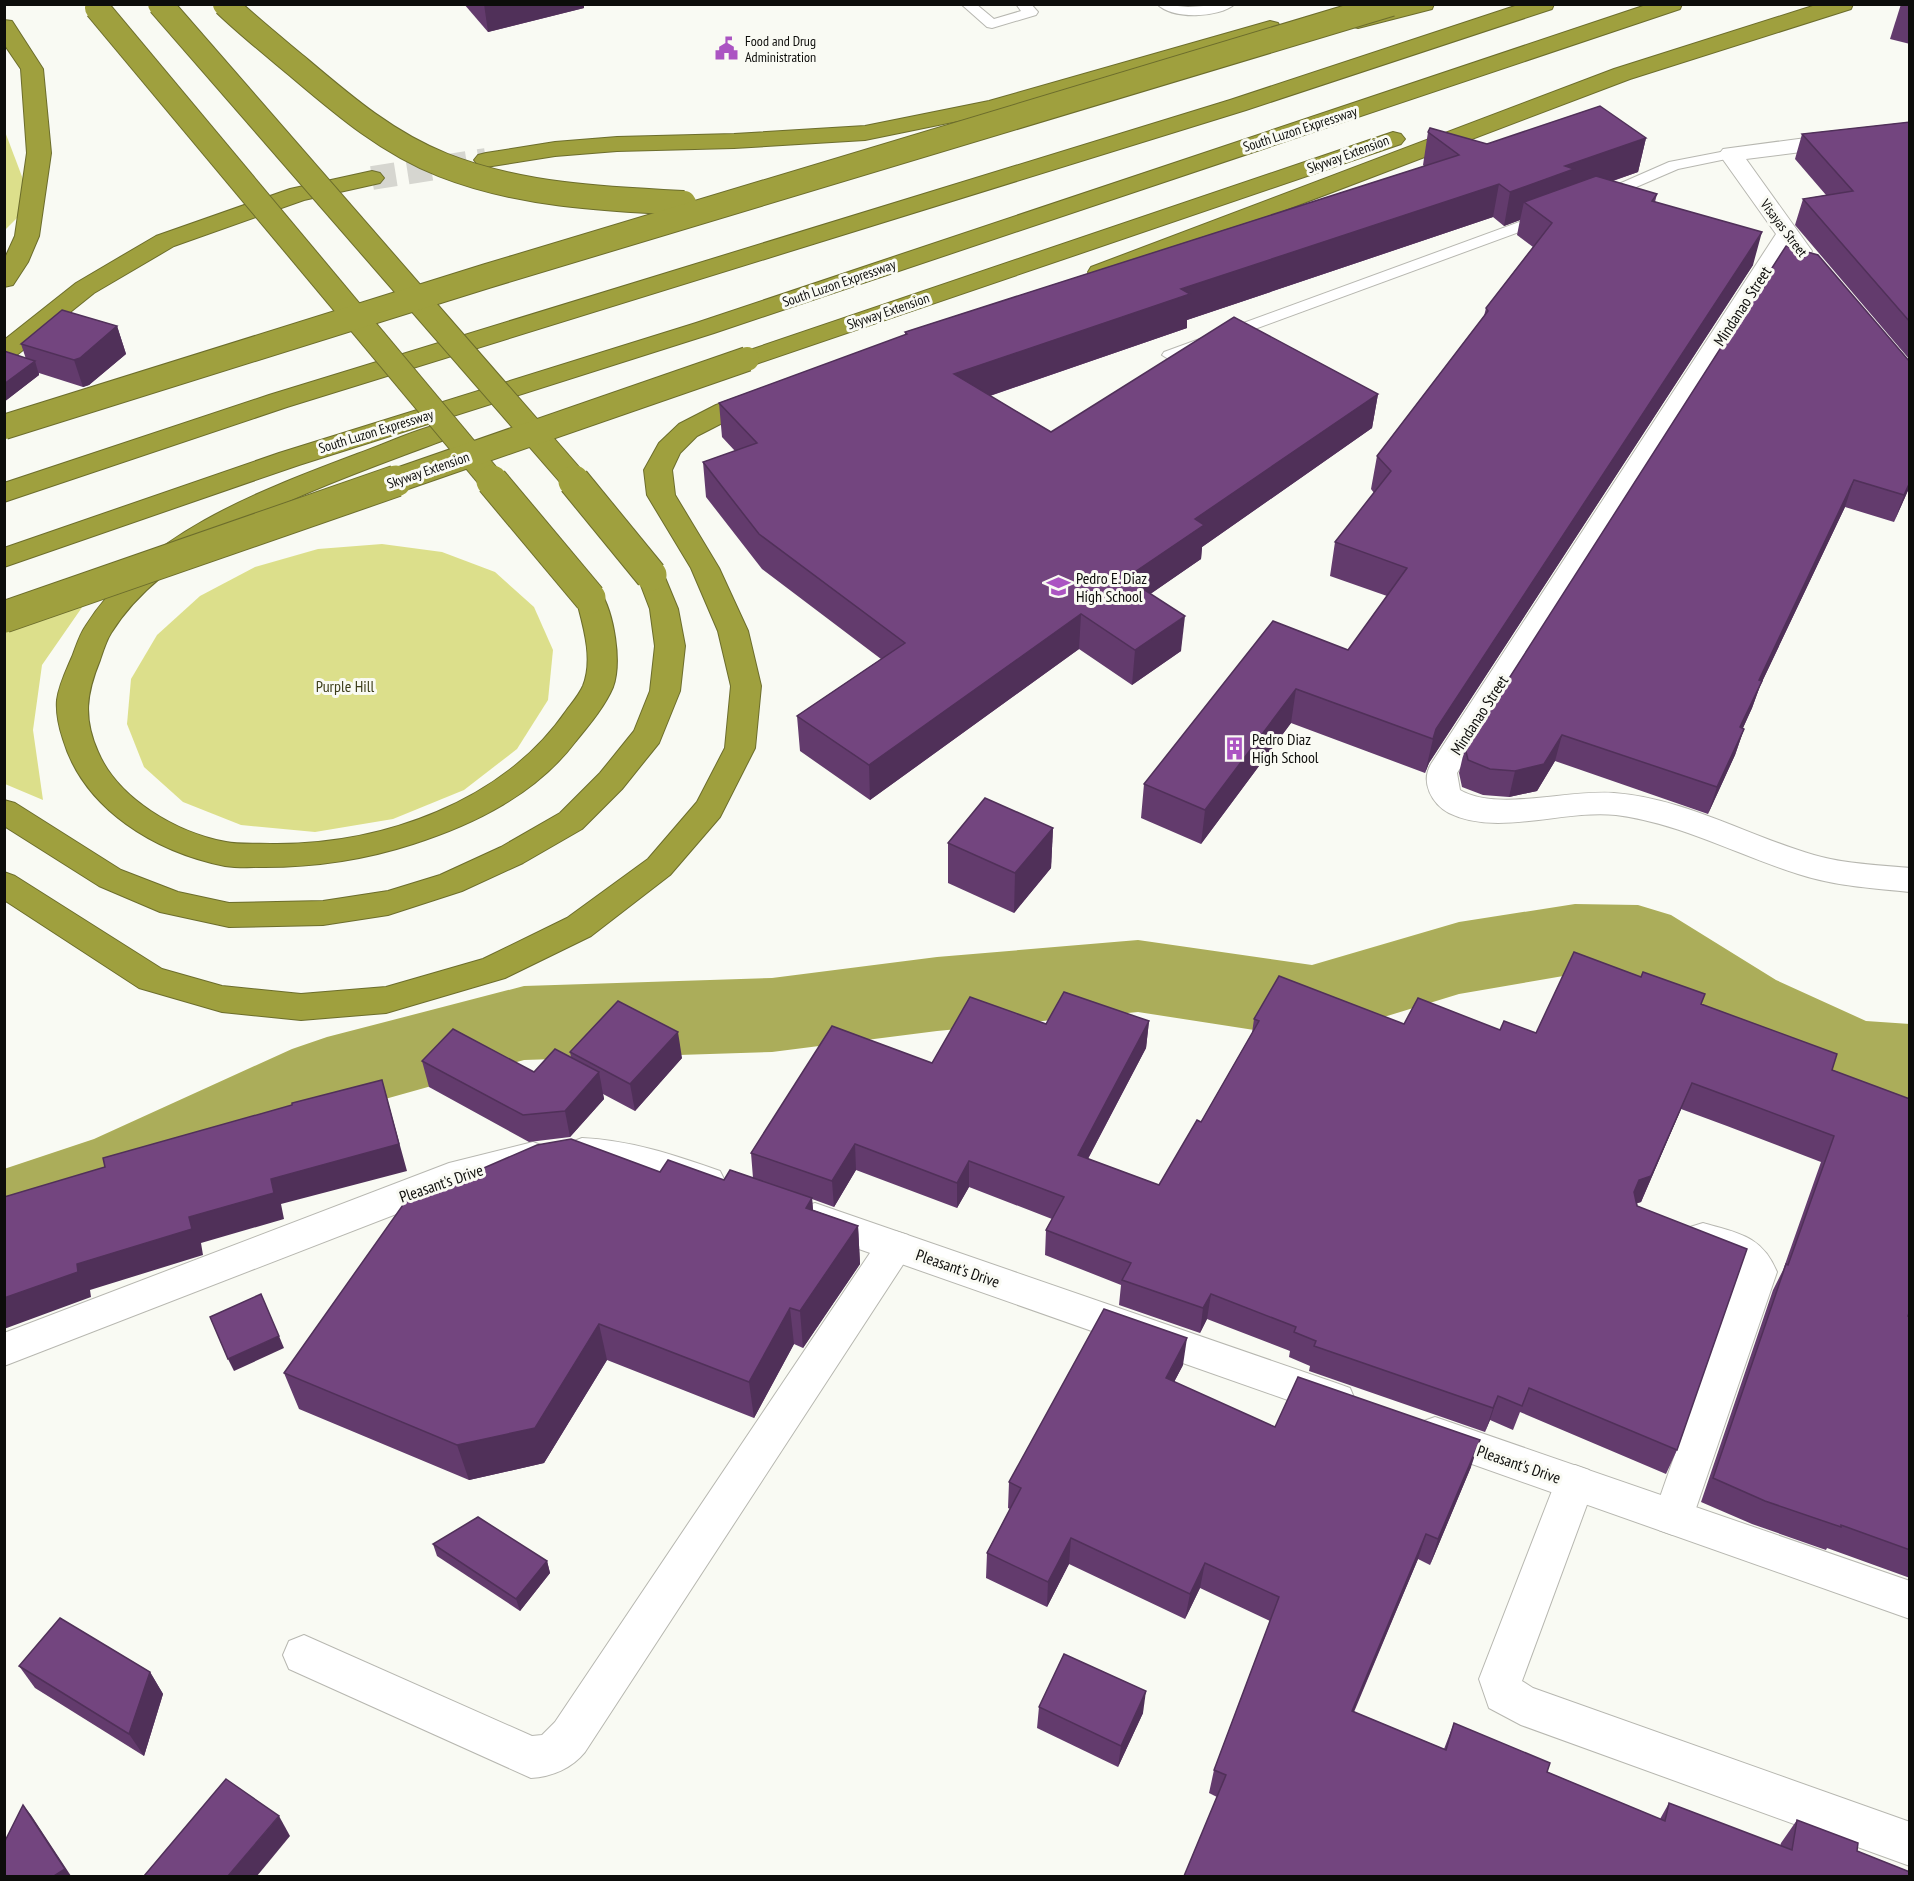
<svg xmlns="http://www.w3.org/2000/svg" width="1914" height="1881" viewBox="0 0 1914 1881" font-family="'PT Sans Narrow',sans-serif">
  <style>
    .green { fill: #dcdf8b }
    .lines { fill: none; stroke-linecap: round; stroke-linejoin: round }
    .river { fill: #abad5a; fill-rule: evenodd }
    .highway-tunnel { stroke: #d6d6d0; stroke-width: 24; stroke-dasharray: 24 12; stroke-linecap: butt }
    .lane-casing { stroke: #b7b7b0; stroke-width: 2 }
    .street-casing { stroke: #b7b7b0; stroke-width: 2 }
    .secondary-casing { stroke: #b7b7b0; stroke-width: 2 }
    .highway-casing { stroke: #6c6d2c; stroke-width: 2 }
    .lane { fill: #fff; fill-rule: evenodd }
    .street { fill: #fff; fill-rule: evenodd }
    .secondary { fill: #fff; fill-rule: evenodd }
    .highway { fill: #9fa03e; fill-rule: evenodd }
    .highway-bridge-far1-casing { stroke: #6c6d2c; stroke-width: 26; stroke-linecap: butt }
    .highway-bridge-casing { stroke: #6c6d2c; stroke-width: 33; stroke-linecap: butt }
    .highway-bridge-far1 { stroke: #9fa03e; stroke-width: 24 }
    .highway-bridge { stroke: #9fa03e; stroke-width: 31 }
    .wall { fill: #633b6d }
    .shaded-wall { fill: #503059 }
    .building { fill: #73457f; stroke: #503059; stroke-width: 1.5 }
    .labels { text-anchor: middle; stroke-width: 6; stroke-linejoin: round; paint-order: stroke }
    .far-poi-label { font-size: 14px; fill: #0d0d0b; stroke: #f9faf3; text-anchor: start }
    .far-street-label { font-size: 14px; fill: #0d0d0b; stroke: #f9faf3 }
    .street-label { font-size: 16px; fill: #0d0d0b; stroke: #f9faf3 }
    .poi-label { font-size: 16px; fill: #0d0d0b; stroke: #f9faf3; text-anchor: start }
    .park-label { font-size: 16px; fill: #3d3e1a; stroke: #f9faf3 }
  </style>
  <rect width="100%" height="100%" fill="#f9faf3"/>
  <g class="green">
    <path d="M 4,129 L 32,203 L 5,230 L 4,230 Z"/>
    <path d="M 382,544 L 442,552 L 495,572 L 534,607 L 553,650 L 548,700 L 517,749 L 464,790 L 393,819 L 315,832 L 241,825 L 183,802 L 144,767 L 127,724 L 131,679 L 157,635 L 200,596 L 255,567 L 318,549 Z"/>
    <path d="M 101,580 L 42,665 L 33,730 L 43,800 L 5,784 L 5,618 Z"/>
  </g>
  <g class="lines">
    <path class="river" d="M 1575,904 L 1638,905 L 1671,915 L 1776,980 L 1866,1021 L 1910,1024 L 1910,1100 L 1855,1097 L 1821,1086 L 1708,1032 L 1620,975 L 1575,974 L 1459,994 L 1312,1039 L 1138,1012 L 937,1031 L 772,1052 L 524,1060 L 353,1108 L 166,1197 L 4,1254 L 4,1169 L 94,1139 L 292,1049 L 327,1037 L 524,986 L 772,978 L 937,957 L 1138,940 L 1312,965 L 1459,922 Z"/>
    <path class="highway-tunnel" d="M 372,178 L 486,160"/>
    <defs>
      <g id="lane">
        <path d="M 961,4 L 976,4 L 994,19 L 1021,11 L 1016,4 L 1031,4 L 1038,12 L 1036,15 L 992,28 L 987,27 Z"/>
        <path d="M 1157,4 L 1188,7 L 1235,4 C 1219,18 1173,20 1157,4 Z"/>
        <path d="M 1731,150 L 1738,154 L 1736,157 L 1678,169 L 1606,200 L 1596,200 L 1593,197 L 1596,194 L 1669,162 Z"/>
        <path d="M 1544,213 L 1552,218 L 1549,221 L 1176,358 L 1170,360 L 1162,355 L 1164,352 Z"/>
      </g>
      <g id="street">
        <path d="M 1910,124 L 1910,138 L 1746,159 L 1812,251 L 1809,256 L 1800,258 L 1791,256 L 1788,252 L 1457,773 L 1460,790 C 1497,812 1570,789 1614,793 C 1684,798 1748,836 1814,855 C 1845,864 1878,865 1910,868 L 1910,892 C 1872,888 1834,886 1798,874 C 1738,855 1679,823 1616,815 C 1565,809 1497,837 1449,813 C 1432,804 1420,782 1431,764 L 1776,234 L 1719,154 L 1723,149 Z"/>
        <path d="M 1703,1223 C 1737,1233 1762,1235 1777,1272 L 1693,1517 L 1687,1530 L 1673,1535 L 1659,1530 L 1653,1517 L 1739,1272 L 1723,1260 L 1690,1249 L 1685,1238 L 1690,1227 Z"/>
        <path d="M 895,1231 L 908,1235 L 913,1246 L 908,1257 L 585,1752 C 572,1768 552,1777 531,1778 L 289,1669 L 283,1655 L 289,1641 L 304,1635 L 532,1736 L 542,1735 L 555,1722 L 882,1235 Z"/>
        <path d="M 1575,1465 L 1589,1470 L 1595,1483 L 1522,1681 L 1533,1688 L 1910,1822 L 1910,1866 L 1521,1725 L 1489,1708 L 1479,1679 L 1555,1483 L 1561,1470 Z"/>
      </g>
      <g id="secondary">
        <path d="M 582,1138 C 629,1140 675,1155 720,1171 L 725,1181 L 720,1191 L 707,1196 L 629,1173 L 582,1168 L 569,1163 L 564,1153 L 569,1143 Z"/>
        <path d="M 533,1142 L 546,1147 L 551,1157 L 546,1167 L 466,1187 L 4,1366 L 4,1333 L 449,1163 Z"/>
        <path d="M 815,1203 L 1336,1383 L 1350,1388 L 1355,1400 L 1350,1412 L 1336,1417 L 802,1229 L 797,1218 L 802,1207 Z"/>
        <path d="M 1435,1417 L 1910,1581 L 1910,1619 L 1421,1446 L 1415,1434 L 1421,1422 Z"/>
      </g>
      <g id="highway">
        <path d="M 1397,4 L 1434,4 L 1432,9 L 1358,28 L 1350,26 L 1347,21 L 1350,16 Z"/>
        <path d="M 1521,4 L 1554,4 L 1552,9 L 1246,110 L 287,407 L 4,502 L 4,483 L 269,395 L 1230,100 Z"/>
        <path d="M 1649,4 L 1682,4 L 1680,9 L 714,333 L 299,465 L 4,567 L 4,548 L 279,453 L 696,323 Z"/>
        <path d="M 1819,4 L 1853,4 L 1851,9 L 1630,79 L 1109,277 L 1100,279 L 1091,277 L 1088,272 L 1091,267 L 1614,69 Z"/>
        <path d="M 4,20 L 12,21 L 43,69 L 51,153 L 39,236 L 28,262 L 13,285 L 4,287 L 4,260 L 15,236 L 27,153 L 21,69 L 4,44 Z"/>
        <path d="M 1270,21 L 1278,23 L 1281,28 L 1278,33 L 1002,112 L 865,140 L 734,148 L 617,151 L 555,156 L 486,167 L 478,165 L 474,160 L 478,155 L 486,153 L 555,142 L 617,137 L 734,134 L 865,126 L 989,101 Z"/>
        <path d="M 1393,132 L 1401,134 L 1405,139 L 1401,144 L 756,364 L 747,367 L 738,364 L 734,359 L 738,354 Z"/>
        <path d="M 372,171 L 380,173 L 384,178 L 380,183 L 304,200 L 174,246 L 94,293 L 13,358 L 4,361 L 4,340 L 76,283 L 156,236 L 290,189 Z"/>
        <path d="M 761,389 L 770,391 L 774,397 L 770,403 L 734,417 L 697,436 L 680,453 L 672,470 L 675,495 L 719,568 L 748,631 L 761,686 L 755,748 L 720,817 L 670,875 L 591,936 L 505,978 L 386,1013 L 301,1020 L 222,1012 L 139,988 L 4,900 L 4,872 L 15,876 L 162,969 L 222,986 L 301,994 L 386,987 L 483,959 L 567,918 L 648,859 L 697,802 L 725,748 L 731,686 L 718,631 L 691,568 L 647,495 L 644,470 L 659,443 L 679,424 L 716,405 Z"/>
        <path d="M 443,423 L 452,425 L 456,431 L 452,437 C 346,478 173,532 111,633 C 106,641 103,651 100,660 C 86,694 83,718 98,752 C 118,799 177,833 226,842 C 241,845 258,843 273,844 C 382,845 503,802 566,711 C 572,703 579,695 583,686 C 594,659 583,625 576,598 L 580,591 L 590,589 L 600,591 C 614,613 622,662 613,687 C 605,706 589,725 576,741 C 536,794 475,824 413,844 C 364,860 315,867 264,867 C 251,867 238,868 225,866 C 156,852 84,810 63,739 C 59,727 56,713 57,700 C 59,685 66,671 72,657 C 76,647 79,636 85,627 C 143,534 259,491 357,454 C 385,444 414,430 443,423 Z"/>
        <path d="M 651,566 L 661,568 L 678,609 L 685,646 L 680,691 L 659,743 L 622,789 L 582,829 L 523,863 L 462,891 L 388,915 L 323,925 L 229,927 L 160,912 L 99,886 L 4,826 L 4,800 L 15,803 L 121,870 L 178,892 L 229,903 L 323,901 L 388,891 L 440,875 L 501,847 L 560,813 L 600,773 L 634,731 L 650,691 L 655,646 L 650,609 L 637,575 L 641,568 Z"/>
      </g>
    </defs>
    <use href="#lane" class="lane-casing"/>
    <use href="#street" class="street-casing"/>
    <use href="#secondary" class="secondary-casing"/>
    <use href="#highway" class="highway-casing"/>
    <use href="#lane" class="lane"/>
    <use href="#street" class="street"/>
    <use href="#secondary" class="secondary"/>
    <use href="#highway" class="highway"/>
    <defs>
      <g id="highway-bridge-far1">
        <path d="M 160,4 L 576,482"/>
        <path d="M 225,4 C 248,26 273,46 297,66 C 343,105 387,143 443,165 C 519,195 603,199 684,203"/>
        <path d="M 97,8 L 493,482"/>
        <path d="M 4,427 L 487,276 L 1391,4"/>
        <path d="M 392,482 L 747,359"/>
      </g>
      <g id="highway-bridge">
        <path d="M 492,481 L 590,598"/>
        <path d="M 574,481 L 651,575"/>
        <path d="M 4,617 L 396,481"/>
      </g>
    </defs>
    <use href="#highway-bridge-far1" class="highway-bridge-far1-casing"/>
    <use href="#highway-bridge" class="highway-bridge-casing"/>
    <use href="#highway-bridge-far1" class="highway-bridge-far1"/>
    <use href="#highway-bridge" class="highway-bridge"/>
  </g>
  <g class="wall">
    <path d="M 464,4 L 584,4 L 584,8 L 488,32 Z"/>
    <path d="M 1901,4 L 1910,4 L 1910,44 L 1890,39 Z"/>
    <path d="M 1910,122 L 1910,360 L 1795,225 L 1803,199 L 1826,195 L 1795,159 L 1802,134 Z"/>
    <path d="M 1428,132 L 1487,144 L 1646,138 L 1638,172 L 1613,181 L 1657,194 L 1655,202 L 1753,265 L 1429,763 L 1425,773 L 1291,723 L 1201,844 L 1141,818 L 1144,784 L 1348,650 L 1387,596 L 1330,576 L 1335,542 L 1374,493 L 1371,489 L 1377,456 L 1484,316 L 1486,308 L 1533,247 L 1517,235 L 1520,220 L 1504,226 L 1493,217 L 1187,320 L 1187,328 L 990,396 L 1051,432 L 1378,394 L 1372,428 L 1202,547 L 1201,559 L 1150,594 L 1181,651 L 1132,685 L 1079,649 L 870,800 L 800,751 L 797,716 L 881,659 L 762,569 L 706,497 L 703,462 L 735,451 L 722,437 L 719,403 L 905,335 L 905,332 L 1424,166 L 1423,165 Z"/>
    <path d="M 117,326 L 126,354 L 89,385 L 83,387 L 39,373 L 39,375 L 4,402 L 4,351 L 26,359 L 21,344 Z"/>
    <path d="M 1910,362 L 1910,486 L 1894,522 L 1845,507 L 1760,686 L 1752,708 L 1743,728 L 1744,729 L 1735,755 L 1708,814 L 1555,761 L 1537,791 L 1509,797 L 1483,795 L 1462,787 L 1459,773 L 1465,747 Z"/>
    <path d="M 1053,828 L 1051,868 L 1014,913 L 948,883 L 948,843 Z"/>
    <path d="M 1701,1004 L 1832,1070 L 1908,1316 L 1910,1317 L 1910,1578 L 1827,1548 L 1826,1550 L 1752,1524 L 1701,1502 L 1773,1290 L 1783,1270 L 1821,1162 L 1727,1126 L 1681,1109 L 1641,1202 L 1637,1203 L 1677,1450 L 1666,1474 L 1520,1412 L 1513,1430 L 1490,1420 L 1485,1432 L 1309,1371 L 1310,1366 L 1289,1357 L 1290,1351 L 1207,1319 L 1200,1333 L 1119,1305 L 1121,1285 L 1045,1255 L 1046,1230 L 1052,1219 L 969,1187 L 957,1208 L 856,1170 L 834,1207 L 812,1199 L 813,1210 L 858,1226 L 860,1264 L 803,1348 L 794,1344 L 754,1418 L 607,1360 L 544,1463 L 469,1480 L 299,1409 L 284,1373 L 660,1172 L 724,1180 L 753,1178 L 751,1153 L 932,1063 L 1046,1024 L 1149,1021 L 1146,1048 L 1088,1159 L 1159,1185 L 1201,1122 L 1252,1033 L 1254,1019 L 1404,1024 L 1536,1033 Z"/>
    <path d="M 570,1052 L 682,1058 L 635,1111 L 603,1094 L 604,1099 L 570,1137 L 529,1142 L 429,1087 L 422,1061 L 534,1072 L 571,1057 Z"/>
    <path d="M 1183,1365 L 1174,1382 L 1275,1427 L 1471,1467 L 1430,1565 L 1418,1559 L 1354,1712 L 1444,1749 L 1454,1723 L 1547,1772 L 1660,1819 L 1669,1803 L 1780,1846 L 1781,1843 L 1797,1820 L 1857,1851 L 1910,1872 L 1217,1797 L 1209,1793 L 1214,1770 L 1270,1621 L 1200,1588 L 1185,1619 L 1069,1564 L 1047,1607 L 986,1578 L 987,1553 L 1010,1509 L 1008,1508 L 1009,1482 Z"/>
    <path d="M 433,1544 L 547,1561 L 550,1573 L 520,1611 L 437,1556 Z"/>
    <path d="M 19,1666 L 150,1672 L 163,1694 L 144,1756 L 35,1688 Z"/>
    <path d="M 1039,1707 L 1143,1713 L 1118,1767 L 1037,1728 Z"/>
  </g>
  <g class="shaded-wall">
    <path d="M 484,4 L 584,4 L 584,8 L 488,32 Z"/>
    <path d="M 1646,138 L 1638,172 L 1568,196 L 1524,202 L 1520,220 L 1504,226 L 1510,192 L 1565,166 Z"/>
    <path d="M 1499,184 L 1493,217 L 1187,320 L 1187,328 L 954,408 L 954,374 L 1181,289 Z"/>
    <path d="M 1762,232 L 1753,265 L 1429,763 L 1425,773 L 1433,739 L 1436,729 Z"/>
    <path d="M 117,326 L 126,354 L 89,385 L 83,387 L 74,360 Z"/>
    <path d="M 35,361 L 39,375 L 4,402 L 4,384 Z"/>
    <path d="M 1378,394 L 1372,428 L 1202,547 L 1201,559 L 1123,613 L 1126,578 L 1195,519 Z"/>
    <path d="M 1854,480 L 1845,507 L 1760,686 L 1752,708 L 1731,754 L 1740,727 L 1759,680 Z"/>
    <path d="M 1910,482 L 1910,486 L 1894,522 L 1904,495 Z"/>
    <path d="M 1081,614 L 1079,649 L 870,800 L 869,765 Z"/>
    <path d="M 1185,616 L 1181,651 L 1132,685 L 1135,650 Z"/>
    <path d="M 1296,689 L 1291,723 L 1201,844 L 1205,810 Z"/>
    <path d="M 1744,729 L 1735,755 L 1708,814 L 1717,787 Z"/>
    <path d="M 1562,735 L 1555,761 L 1537,791 L 1509,797 L 1515,771 Z"/>
    <path d="M 1053,828 L 1051,868 L 1014,913 L 1015,873 Z"/>
    <path d="M 1149,1021 L 1146,1048 L 1076,1181 L 1078,1155 Z"/>
    <path d="M 678,1032 L 682,1058 L 635,1111 L 630,1084 Z"/>
    <path d="M 599,1072 L 604,1099 L 570,1137 L 565,1111 Z"/>
    <path d="M 382,1080 L 407,1171 L 281,1204 L 284,1219 L 201,1243 L 203,1255 L 90,1290 L 91,1297 L 4,1329 L 4,1298 L 77,1264 L 189,1217 L 271,1179 Z"/>
    <path d="M 1692,1083 L 1681,1109 L 1641,1202 L 1629,1206 L 1634,1192 L 1639,1180 Z"/>
    <path d="M 855,1144 L 856,1170 L 834,1207 L 832,1181 Z"/>
    <path d="M 969,1161 L 969,1187 L 957,1208 L 957,1183 Z"/>
    <path d="M 812,1198 L 815,1236 L 806,1208 Z"/>
    <path d="M 858,1226 L 860,1264 L 803,1348 L 800,1311 Z"/>
    <path d="M 1211,1294 L 1207,1319 L 1200,1333 L 1203,1308 Z"/>
    <path d="M 790,1308 L 794,1344 L 754,1418 L 749,1382 Z"/>
    <path d="M 599,1324 L 607,1360 L 544,1463 L 469,1480 L 457,1445 Z"/>
    <path d="M 279,1336 L 284,1348 L 234,1371 L 228,1359 Z"/>
    <path d="M 1187,1338 L 1183,1365 L 1162,1405 L 1166,1378 Z"/>
    <path d="M 1498,1396 L 1490,1420 L 1485,1432 L 1493,1408 Z"/>
    <path d="M 1480,1440 L 1471,1467 L 1430,1565 L 1438,1539 Z"/>
    <path d="M 1426,1534 L 1418,1559 L 1344,1734 L 1352,1711 Z"/>
    <path d="M 1071,1538 L 1069,1564 L 1047,1607 L 1048,1582 Z"/>
    <path d="M 547,1561 L 550,1573 L 520,1611 L 516,1599 Z"/>
    <path d="M 1205,1563 L 1200,1588 L 1185,1619 L 1190,1594 Z"/>
    <path d="M 150,1672 L 163,1694 L 144,1756 L 129,1734 Z"/>
    <path d="M 1146,1691 L 1143,1713 L 1118,1767 L 1121,1746 Z"/>
    <path d="M 23,1805 L 31,1815 L 71,1876 L 54,1876 Z"/>
    <path d="M 279,1816 L 290,1836 L 257,1876 L 228,1876 Z"/>
  </g>
  <g class="building">
    <path d="M 1600,106 L 1646,138 L 1565,166 L 1574,169 L 1510,192 L 1499,184 L 1181,289 L 1190,294 L 954,374 L 1051,432 L 1234,317 L 1378,394 L 1195,519 L 1204,525 L 1126,578 L 1185,616 L 1135,650 L 1081,614 L 869,765 L 797,716 L 905,643 L 759,534 L 703,462 L 757,443 L 719,403 L 907,334 L 905,332 L 1459,155 L 1428,132 L 1430,128 L 1487,144 Z"/>
    <path d="M 1910,122 L 1910,322 L 1803,199 L 1853,191 L 1802,134 Z"/>
    <path d="M 1596,176 L 1657,194 L 1652,201 L 1762,232 L 1436,729 L 1433,739 L 1296,689 L 1205,810 L 1144,784 L 1273,621 L 1348,650 L 1407,568 L 1335,542 L 1391,471 L 1377,456 L 1488,311 L 1486,308 L 1552,223 L 1524,202 Z"/>
    <path d="M 1786,246 L 1818,255 L 1910,362 L 1910,482 L 1904,495 L 1854,480 L 1759,680 L 1762,681 L 1740,727 L 1744,729 L 1717,787 L 1562,735 L 1544,764 L 1515,771 L 1490,769 L 1468,760 L 1465,747 Z"/>
    <path d="M 62,310 L 117,326 L 80,358 L 74,360 L 21,344 Z"/>
    <path d="M 4,351 L 35,361 L 4,384 Z"/>
    <path d="M 985,798 L 1053,828 L 1015,873 L 948,843 Z"/>
    <path d="M 1574,952 L 1641,977 L 1643,972 L 1705,994 L 1701,1004 L 1837,1054 L 1832,1070 L 1910,1099 L 1910,1310 L 1908,1316 L 1910,1317 L 1910,1550 L 1841,1525 L 1841,1527 L 1765,1501 L 1713,1478 L 1786,1264 L 1788,1265 L 1834,1136 L 1738,1100 L 1692,1083 L 1651,1176 L 1639,1180 L 1634,1192 L 1637,1206 L 1747,1249 L 1677,1450 L 1529,1388 L 1522,1406 L 1498,1396 L 1493,1408 L 1314,1346 L 1316,1341 L 1294,1332 L 1296,1327 L 1211,1294 L 1203,1308 L 1122,1280 L 1131,1263 L 1046,1230 L 1064,1197 L 969,1161 L 957,1183 L 855,1144 L 832,1181 L 751,1153 L 832,1026 L 932,1063 L 970,997 L 1046,1024 L 1064,992 L 1149,1021 L 1078,1155 L 1159,1185 L 1197,1120 L 1201,1122 L 1259,1021 L 1254,1019 L 1279,976 L 1404,1024 L 1418,998 L 1500,1030 L 1504,1021 L 1536,1033 Z"/>
    <path d="M 618,1001 L 678,1032 L 630,1084 L 570,1052 Z"/>
    <path d="M 453,1029 L 534,1072 L 555,1049 L 599,1072 L 565,1111 L 523,1115 L 422,1061 Z"/>
    <path d="M 382,1080 L 399,1144 L 271,1179 L 274,1193 L 189,1217 L 192,1229 L 77,1264 L 78,1272 L 4,1298 L 4,1197 L 105,1167 L 103,1158 L 292,1105 L 292,1103 Z"/>
    <path d="M 571,1139 L 660,1172 L 668,1160 L 724,1180 L 730,1170 L 812,1198 L 806,1208 L 858,1226 L 800,1311 L 790,1308 L 749,1382 L 599,1324 L 535,1428 L 457,1445 L 284,1373 L 405,1202 L 537,1145 Z"/>
    <path d="M 261,1294 L 279,1336 L 228,1359 L 210,1317 Z"/>
    <path d="M 1104,1309 L 1187,1338 L 1166,1378 L 1275,1427 L 1298,1377 L 1480,1440 L 1438,1539 L 1426,1534 L 1352,1711 L 1446,1750 L 1454,1723 L 1550,1763 L 1547,1772 L 1665,1821 L 1669,1803 L 1792,1850 L 1797,1820 L 1858,1843 L 1857,1851 L 1910,1872 L 1910,1876 L 1184,1876 L 1226,1775 L 1214,1770 L 1279,1597 L 1205,1563 L 1190,1594 L 1071,1538 L 1048,1582 L 987,1553 L 1021,1488 L 1009,1482 Z"/>
    <path d="M 478,1517 L 547,1561 L 516,1599 L 433,1544 Z"/>
    <path d="M 60,1618 L 150,1672 L 129,1734 L 19,1666 Z"/>
    <path d="M 1064,1654 L 1146,1691 L 1121,1746 L 1039,1707 Z"/>
    <path d="M 226,1779 L 279,1816 L 228,1876 L 144,1876 Z"/>
    <path d="M 23,1805 L 65,1869 L 54,1876 L 4,1876 L 4,1843 Z"/>
  </g>
  <defs>
    <symbol id="civic-bare" viewBox="-9 -9 18 18"><path d="M-.6-6.5H3V-4.5H.6V-3L4-1V1h2V6H-6V1h2V-1L-.6-3ZM-1.2 2.5V6h2.4V2.5Z" fill="#ab54c2" stroke="#f9faf3" stroke-width="2.5" paint-order="stroke"/></symbol>
    <symbol id="school-bare" viewBox="-9 -9 18 18"><path d="M0-5L7-2L0 1L-7-2ZM-4 1L0 2.5L4 1V4Q0 6-4 4Z" fill="#ab54c2" stroke="#f9faf3" stroke-width="2.5" paint-order="stroke"/></symbol>
    <symbol id="building-bare" viewBox="-9 -9 18 18"><path d="M-4-6H4V6H1V3H-1V6H-4ZM-2.5-4.3h1.7v1.8h-1.7ZM.8-4.3h1.7v1.8H.8ZM-2.5-1h1.7V.8h-1.7ZM.8-1h1.7V.8H.8Z" fill="#ab54c2" stroke="#f9faf3" stroke-width="2.5" paint-order="stroke"/></symbol>
  </defs>
  <g fill-rule="evenodd">
    <use href="#civic-bare" x="710" y="32" width="33" height="33"/>
    <use href="#school-bare" x="1042" y="570" width="33" height="33"/>
    <use href="#building-bare" x="1218" y="732" width="33" height="33"/>
  </g>
  <g class="labels">
    <g class="far-poi-label">
      <text x="745" y="46">Food and Drug<tspan x="745" dy="16">Administration</tspan></text>
    </g>
    <g class="far-street-label">
      <text transform="translate(1300 129) rotate(-18)" y="5">South Luzon Expressway</text>
      <text transform="translate(1348 154) rotate(-20)" y="5">Skyway Extension</text>
      <text transform="translate(1784 228) rotate(53)" y="5">Visayas Street</text>
      <text transform="translate(839 283) rotate(-19)" y="5">South Luzon Expressway</text>
      <text transform="translate(888 311) rotate(-19)" y="5">Skyway Extension</text>
      <text transform="translate(376 431) rotate(-17)" y="5">South Luzon Expressway</text>
      <text transform="translate(428 470) rotate(-19)" y="5">Skyway Extension</text>
    </g>
    <g class="street-label">
      <text transform="translate(1742 306) rotate(-57)" y="6">Mindanao Street</text>
      <text transform="translate(1479 715) rotate(-57)" y="6">Mindanao Street</text>
      <text transform="translate(441 1183) rotate(-19)" y="6">Pleasant's Drive</text>
      <text transform="translate(958 1268) rotate(19)" y="6">Pleasant's Drive</text>
      <text transform="translate(1519 1464) rotate(19)" y="6">Pleasant's Drive</text>
    </g>
    <g class="poi-label">
      <text x="1076" y="584">Pedro E. Diaz<tspan x="1076" dy="18">High School</tspan></text>
      <text x="1252" y="745">Pedro Diaz<tspan x="1252" dy="18">High School</tspan></text>
    </g>
    <g class="park-label">
      <text x="345" y="692">Purple Hill</text>
    </g>
  </g>
  <rect width="1914" height="1881" fill="none" stroke="#0d0d0b" stroke-width="12"/>
</svg>
